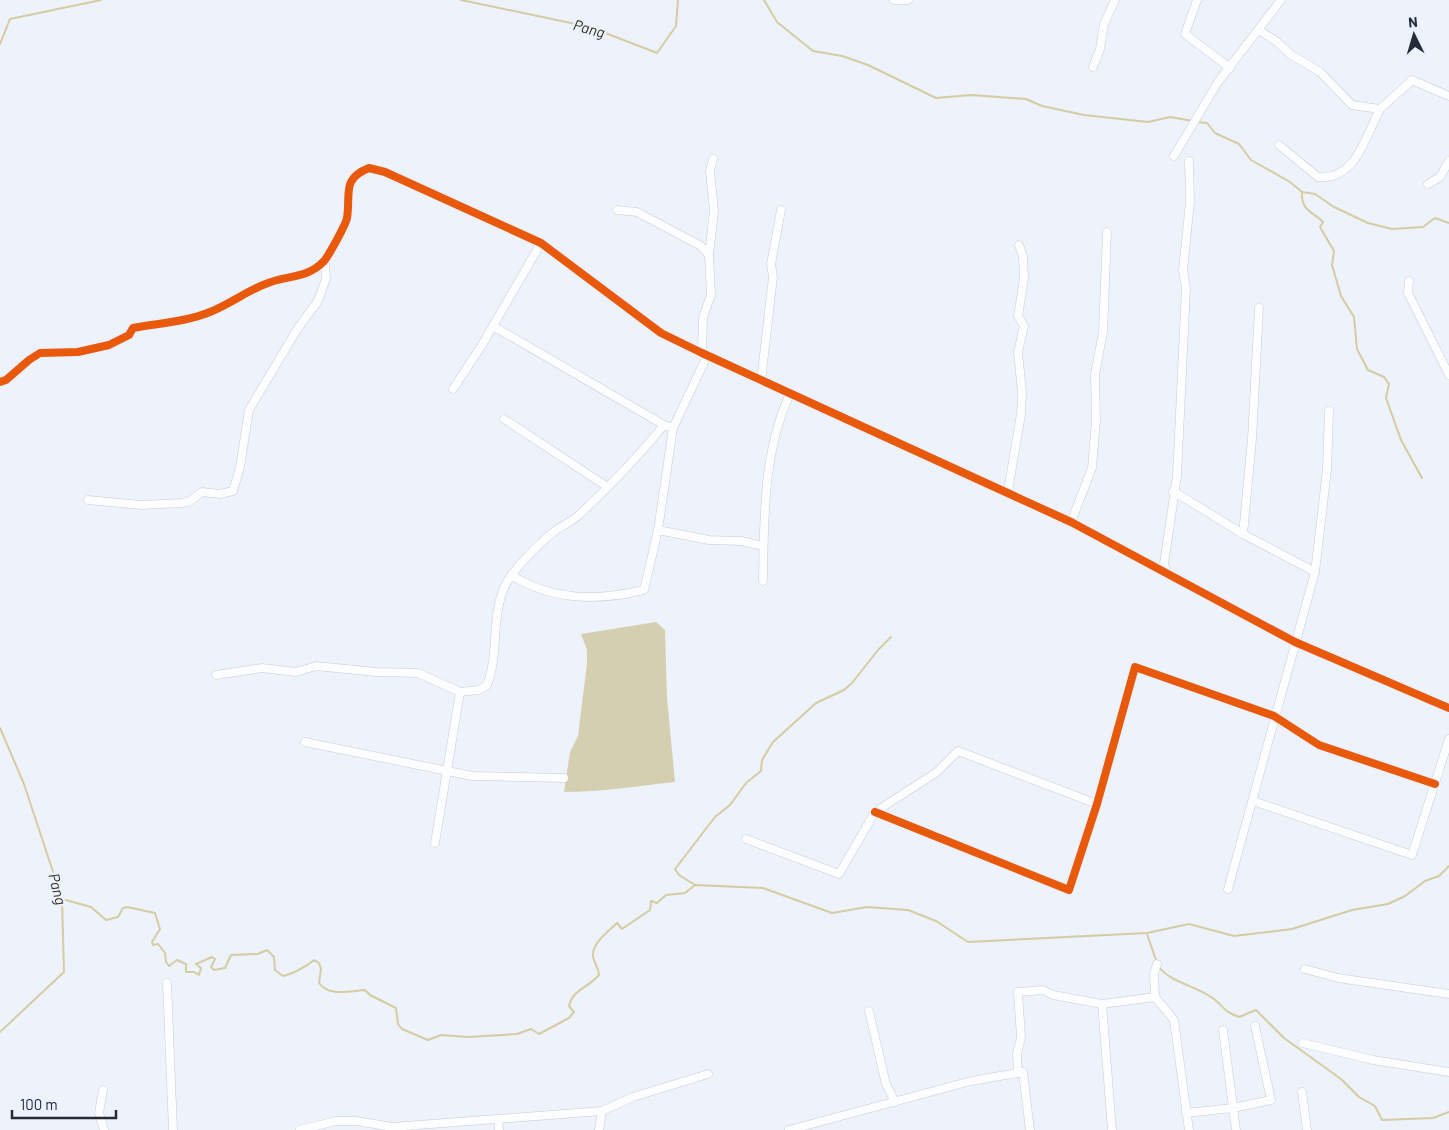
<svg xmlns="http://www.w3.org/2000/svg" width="1449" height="1130" viewBox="0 0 1449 1130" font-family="Barlow,sans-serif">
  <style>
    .forest { fill: #d5cfb1 }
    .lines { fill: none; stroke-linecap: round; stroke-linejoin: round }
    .stream { stroke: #d4cca3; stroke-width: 2 }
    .minor-casing { stroke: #c6ccd5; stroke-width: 9 }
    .minor { stroke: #fcfdfe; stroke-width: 8 }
    .cycleway-casing { stroke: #eaf1fe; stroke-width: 11 }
    .cycleway { stroke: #e8590c; stroke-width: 8 }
    .labels { text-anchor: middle; stroke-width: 5; stroke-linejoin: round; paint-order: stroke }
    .water-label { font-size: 15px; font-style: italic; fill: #352e12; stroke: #eaf1fe }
  </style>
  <rect width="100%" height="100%" fill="#eef2fa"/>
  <path class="forest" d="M 656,622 L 665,630 L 667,698 L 675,782 C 638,786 601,792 564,792 L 570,752 L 578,736 L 587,663 L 587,650 L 581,634 Z"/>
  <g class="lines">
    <g class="stream">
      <path d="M 461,0 L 590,27 L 657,53 L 676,26 L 678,0"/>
      <path d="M 764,0 L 777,22 L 813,51 L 842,56 L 868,65 L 936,98 L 971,95 L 1026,99 L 1042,106 L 1084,115 L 1148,122 L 1170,117 L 1193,121"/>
      <path d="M 0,44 L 10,19 L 101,0"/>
      <path d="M 1197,122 L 1207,123 L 1215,133 L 1239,144 L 1251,160 L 1290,182 L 1302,192 L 1315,194 L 1334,207 L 1368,223 L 1392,229 L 1423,227 L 1435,218 L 1449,223"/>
      <path d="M 1302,192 C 1301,212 1314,212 1323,222 L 1320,227 L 1334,251 L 1332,265 L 1341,296 L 1354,317 L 1357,349 L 1368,370 L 1384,377 L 1389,384 L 1386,398 L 1401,440 L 1422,478"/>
      <path d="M 0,728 L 24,784 L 62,899 L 64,972 L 0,1032"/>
      <path d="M 695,885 L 679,875 L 675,869 L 715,817 L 730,805 L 746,783 L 761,771 L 762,760 L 773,742 L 816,703 L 844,690 L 852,683 L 878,650 L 891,637"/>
      <path d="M 62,899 L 91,907 L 106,920 L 118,917 L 123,908 L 127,907 L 155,913 L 160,929 L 152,942 L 153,945 L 158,944 L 165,953 L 166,962 L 169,966 L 177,960 L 186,964 L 186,972 L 194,972 L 199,975 L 201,968 L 196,964 L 212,957 L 215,959 L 211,967 L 214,970 L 225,968 L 231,955 L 258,954 L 267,950 L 274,957 L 275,970 L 283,976 C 292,974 306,967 314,960 L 319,963 L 321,969 L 319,983 C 329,997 350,991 365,990 L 370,995 L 396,1008 L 398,1024 L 402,1029 L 428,1040 L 441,1035 L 468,1037 L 517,1034 L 531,1029 L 539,1034 L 569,1018 L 574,1012 L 569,1006 C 573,989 588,988 599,975 C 599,969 594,963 593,956 C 592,943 609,931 617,923 L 622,929 L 650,910 L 651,901 L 657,903 L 666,895 L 685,893 L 695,885 L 763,888 L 832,913 L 867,907 L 908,910 L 936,921 L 968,942 L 1147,933 L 1189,924 L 1234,936 L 1292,929 L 1352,910 L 1388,904 L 1405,896 L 1425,881 L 1439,876 L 1449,866"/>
      <path d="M 1147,934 L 1157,963"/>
      <path d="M 1159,967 C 1171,983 1197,986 1214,999 C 1225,1008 1223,1011 1239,1017 L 1256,1010 L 1284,1038 L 1341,1079 L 1359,1097 L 1375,1106 L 1382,1120 L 1433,1118 L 1449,1112"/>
    </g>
    <defs>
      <g id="minor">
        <path d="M 894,0 L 908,0"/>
        <path d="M 1197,0 L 1185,34 L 1230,68"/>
        <path d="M 1259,30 L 1276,41 L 1290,54 L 1320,72 L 1352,105 L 1380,109 L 1412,80 L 1449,96"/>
        <path d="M 1093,67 L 1100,49 L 1104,24 L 1115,0"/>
        <path d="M 1279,145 L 1318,177 C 1356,181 1366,135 1380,109"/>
        <path d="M 1174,156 L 1218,82 L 1281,0"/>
        <path d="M 1428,184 L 1440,177 L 1449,161"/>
        <path d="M 617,210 L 637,212 L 701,246 L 709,255"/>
        <path d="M 1409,281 L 1408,293 L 1449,375"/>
        <path d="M 493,326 L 664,425"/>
        <path d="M 702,353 L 703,317 L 711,295 L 709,255 L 714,211 L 710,171 L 713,159"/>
        <path d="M 761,381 L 773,277 L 771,264 L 781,210"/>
        <path d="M 0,382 L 6,380 L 29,360 L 40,353 L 78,352 L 109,345 L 129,335 L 133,328 C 159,323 185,322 210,312 C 230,304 248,290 268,283 C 288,275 307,279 324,261 C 328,257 346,224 347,218 C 351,194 341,179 369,168 L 385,172 L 541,243 L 661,333 L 702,353 L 1071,522 L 1295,642 L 1449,708"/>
        <path d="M 453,389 L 482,345 L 541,243"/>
        <path d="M 504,419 L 606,486"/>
        <path d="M 1008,491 L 1021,414 L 1022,393 L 1018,352 L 1024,326 L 1018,316 L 1024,279 L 1023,256 L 1019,245"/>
        <path d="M 1173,491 L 1243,534 L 1315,572"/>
        <path d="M 88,500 L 141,505 L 182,503 L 190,501 L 202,492 L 220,494 L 233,491 L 240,467 L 249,410 L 298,328 L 318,301 L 326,279 L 325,260"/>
        <path d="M 1071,522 L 1092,468 L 1096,420 L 1095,374 L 1103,332 L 1107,232"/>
        <path d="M 658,530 L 709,540 L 741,541 L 763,546"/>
        <path d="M 1243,534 L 1252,439 L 1259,308"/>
        <path d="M 1167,573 L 1164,564 L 1177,476 L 1186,288 L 1183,270 L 1190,202 L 1189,161"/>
        <path d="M 511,575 C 553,601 598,601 644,590 L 658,530 L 673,428 L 707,356"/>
        <path d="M 763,581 C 764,519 763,451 790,394"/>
        <path d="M 216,675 L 262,668 L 296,672 L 316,666 L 376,672 L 418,673 L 460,692 L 479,690 L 487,685 C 499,655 491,619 504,588 C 512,570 539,543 555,531 C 563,525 573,521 580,514 C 610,486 638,457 664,425 L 673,428"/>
        <path d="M 305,742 L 472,776 L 564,778"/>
        <path d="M 1253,801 L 1412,855 L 1449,739"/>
        <path d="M 875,812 L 1069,890 L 1097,804 L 1135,667 L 1274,716 L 1319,745 L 1435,784"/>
        <path d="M 746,839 L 839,874 L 875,812 L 937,772 L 958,751 L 1097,804"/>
        <path d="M 435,843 L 460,692"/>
        <path d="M 1228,889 L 1315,572 L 1327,470 L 1329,411"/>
        <path d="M 1157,964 L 1154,974 L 1155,997 L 1174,1020 L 1189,1130"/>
        <path d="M 1305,969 L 1338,978 L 1449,994"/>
        <path d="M 167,983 L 173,1130"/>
        <path d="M 1102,1004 L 1112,1130"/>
        <path d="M 869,1011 L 886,1084 L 895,1102"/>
        <path d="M 1223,1030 L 1236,1130"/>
        <path d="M 1303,1043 L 1373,1060 L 1449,1072"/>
        <path d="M 1018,1073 L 1017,1054 L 1021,1037 L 1018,992 L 1043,990 L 1053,995 L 1102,1004 L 1155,997"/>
        <path d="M 103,1090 L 99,1113 L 104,1130"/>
        <path d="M 1302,1092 L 1307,1130"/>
        <path d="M 1186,1113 L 1233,1108 L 1271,1100 L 1255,1026"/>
        <path d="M 498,1119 L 499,1130"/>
        <path d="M 300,1130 L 336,1121 L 356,1121 L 392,1127 L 602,1111 L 633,1097 L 708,1074"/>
        <path d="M 599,1130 L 602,1111"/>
        <path d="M 789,1130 L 971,1081 L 1023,1072 L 1030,1130"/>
      </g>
    </defs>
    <use href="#minor" class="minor-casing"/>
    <use href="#minor" class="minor"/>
    <defs>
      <g id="cycleway">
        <path d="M 0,382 L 6,380 L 29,360 L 40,353 L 78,352 L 109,345 L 129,335 L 133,328 C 159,323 185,322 210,312 C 230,304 248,290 268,283 C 288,275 307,279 324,261 C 328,257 346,224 347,218 C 351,194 341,179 369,168 L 385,172 L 541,243 L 661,333 L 702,353 L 1071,522 L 1295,642 L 1449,708"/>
        <path d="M 875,812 L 1069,890 L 1097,804 L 1135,667 L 1274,716 L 1319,745 L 1435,784"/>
      </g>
    </defs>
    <use href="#cycleway" class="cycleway-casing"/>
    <use href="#cycleway" class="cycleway"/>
  </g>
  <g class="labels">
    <g class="water-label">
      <text transform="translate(589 29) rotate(16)" y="5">Pang</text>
      <text transform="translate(57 889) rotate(76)" y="5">Pang</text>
    </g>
  </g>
  <g transform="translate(1414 35) rotate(355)" stroke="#eaf1fe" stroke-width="4" paint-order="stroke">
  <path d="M0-4L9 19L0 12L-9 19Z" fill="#242b37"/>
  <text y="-8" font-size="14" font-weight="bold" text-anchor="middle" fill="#242b37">N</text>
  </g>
  <path d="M12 1110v8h104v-8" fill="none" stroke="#242b37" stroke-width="2.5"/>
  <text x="20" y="1110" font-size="15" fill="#242b37" stroke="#eaf1fe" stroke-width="4" paint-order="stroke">100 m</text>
</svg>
